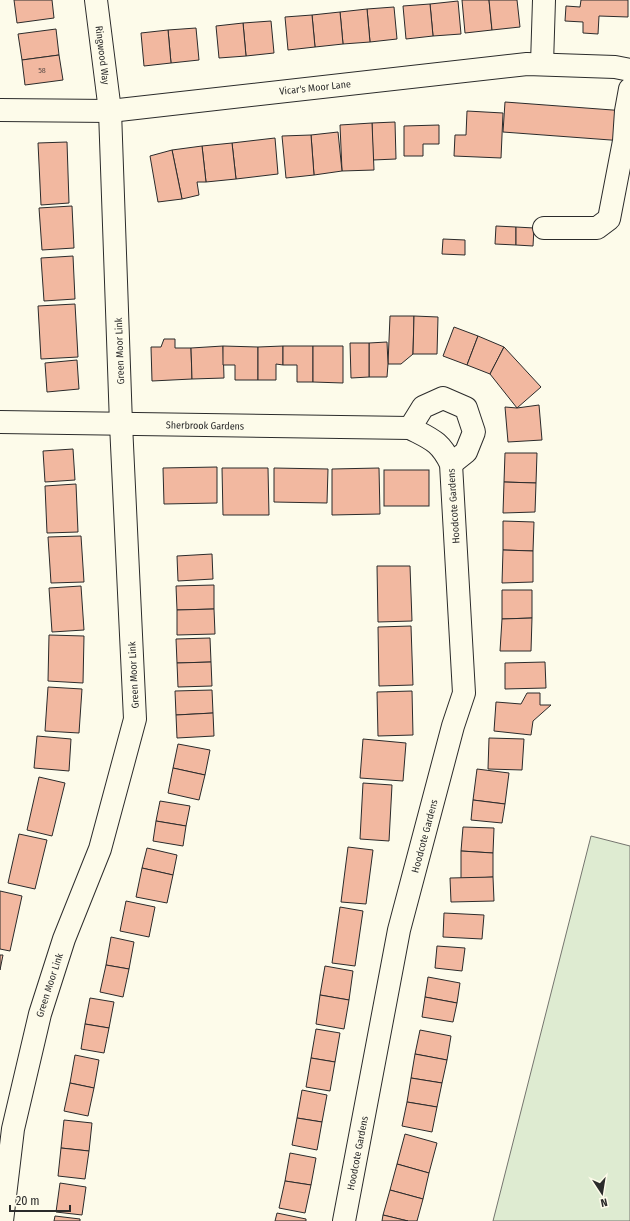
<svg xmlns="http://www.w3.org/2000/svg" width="630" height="1221" viewBox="0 0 630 1221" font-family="'Fira Sans Condensed',sans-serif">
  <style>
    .green { fill: #deebd1; stroke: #74746e }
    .building { fill: #f2b8a0; stroke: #2b2b2b }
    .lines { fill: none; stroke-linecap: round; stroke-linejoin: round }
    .minor-casing { stroke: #2b2b2b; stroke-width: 24 }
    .minor { stroke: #fdfbea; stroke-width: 22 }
    .labels { text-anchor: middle; stroke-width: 3; stroke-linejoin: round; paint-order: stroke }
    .number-label { font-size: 8px; fill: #5d4e48 }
    .street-label { font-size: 10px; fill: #2b2b2b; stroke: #fdfbea }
  </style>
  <rect width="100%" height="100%" fill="#fdfbea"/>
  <path class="green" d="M 591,836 L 630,846 L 630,1221 L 493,1221 Z"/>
  <g class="building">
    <path d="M 14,0 L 52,0 L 54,18 L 17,23 Z"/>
    <path d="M 462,0 L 489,0 L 492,30 L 465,33 Z"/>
    <path d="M 489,0 L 517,0 L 520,27 L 492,30 Z"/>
    <path d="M 581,0 L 628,0 L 628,17 L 599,16 L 598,34 L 583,33 L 583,22 L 565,21 L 566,6 L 580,7 Z"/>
    <path d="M 458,1 L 461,34 L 433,36 L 430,4 Z"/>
    <path d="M 430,4 L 433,36 L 406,39 L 403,6 Z"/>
    <path d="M 394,7 L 397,39 L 370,42 L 367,9 Z"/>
    <path d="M 367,9 L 370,42 L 343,44 L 340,12 Z"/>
    <path d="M 340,12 L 343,44 L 315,47 L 312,15 Z"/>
    <path d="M 312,15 L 315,47 L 288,50 L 285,17 Z"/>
    <path d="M 271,21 L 274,53 L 246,56 L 243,23 Z"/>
    <path d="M 243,23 L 246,56 L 219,58 L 216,26 Z"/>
    <path d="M 196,28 L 199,60 L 171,63 L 168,30 Z"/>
    <path d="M 56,29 L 59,55 L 22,60 L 18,34 Z"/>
    <path d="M 168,30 L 171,63 L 144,66 L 141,33 Z"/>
    <path d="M 59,55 L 63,80 L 25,85 L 22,60 Z"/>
    <path d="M 505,102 L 626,111 L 624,141 L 503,132 Z"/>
    <path d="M 467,111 L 503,113 L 501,158 L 454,156 L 455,135 L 466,135 Z"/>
    <path d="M 395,122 L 396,159 L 373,160 L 372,123 Z"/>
    <path d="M 372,123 L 374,170 L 342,171 L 340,125 Z"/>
    <path d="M 439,125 L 439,144 L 423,144 L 423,156 L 404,156 L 404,126 Z"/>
    <path d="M 338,132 L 342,171 L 314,175 L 311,135 Z"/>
    <path d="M 311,135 L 314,175 L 286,178 L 282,136 Z"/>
    <path d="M 275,138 L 278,174 L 236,179 L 232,143 Z"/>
    <path d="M 67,142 L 69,203 L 41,205 L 38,143 Z"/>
    <path d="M 232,143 L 236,179 L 206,182 L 202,146 Z"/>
    <path d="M 202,146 L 206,182 L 197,182 L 199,195 L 182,199 L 172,150 Z"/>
    <path d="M 172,150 L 182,199 L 158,202 L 150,156 Z"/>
    <path d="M 72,206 L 74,248 L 42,250 L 39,208 Z"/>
    <path d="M 496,226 L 516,227 L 516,245 L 495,244 Z"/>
    <path d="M 516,227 L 534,228 L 533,246 L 516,245 Z"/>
    <path d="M 443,239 L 465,240 L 465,255 L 442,254 Z"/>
    <path d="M 73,256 L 75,299 L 44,301 L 41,258 Z"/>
    <path d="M 75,304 L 78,357 L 41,359 L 38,306 Z"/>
    <path d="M 390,316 L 414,316 L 413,354 L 401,364 L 388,364 Z"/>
    <path d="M 414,316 L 438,317 L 437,354 L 413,354 Z"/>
    <path d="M 454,327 L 478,336 L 467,365 L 443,356 Z"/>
    <path d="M 478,336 L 504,347 L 490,374 L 467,365 Z"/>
    <path d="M 164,339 L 175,339 L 175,348 L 191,348 L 192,379 L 152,381 L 151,347 L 161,347 Z"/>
    <path d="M 387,342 L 388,364 L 387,377 L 369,377 L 369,343 Z"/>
    <path d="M 350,343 L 369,343 L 369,377 L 351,378 Z"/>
    <path d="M 223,346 L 224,378 L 192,379 L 191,348 Z"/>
    <path d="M 223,346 L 258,347 L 258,380 L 235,380 L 235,365 L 223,365 Z"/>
    <path d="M 283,346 L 283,365 L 276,364 L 276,380 L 258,380 L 258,347 Z"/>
    <path d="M 283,346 L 313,346 L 313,382 L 297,382 L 297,365 L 283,365 Z"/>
    <path d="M 313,346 L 343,346 L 343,383 L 313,382 Z"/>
    <path d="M 504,347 L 541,387 L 517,408 L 490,374 Z"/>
    <path d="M 77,360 L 79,389 L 47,392 L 45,363 Z"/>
    <path d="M 539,405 L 542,440 L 508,442 L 505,407 L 517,408 Z"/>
    <path d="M 73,449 L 75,480 L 45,482 L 43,451 Z"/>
    <path d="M 505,453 L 537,453 L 536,483 L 504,482 Z"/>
    <path d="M 217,467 L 217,503 L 164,504 L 163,468 Z"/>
    <path d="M 222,468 L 268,468 L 269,515 L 223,515 Z"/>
    <path d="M 274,468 L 328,469 L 327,503 L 274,502 Z"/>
    <path d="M 379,468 L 380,514 L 332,515 L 332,469 Z"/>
    <rect x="384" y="470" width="45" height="36"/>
    <path d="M 504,482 L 536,483 L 535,512 L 503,513 Z"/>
    <path d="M 76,484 L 78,532 L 47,533 L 45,486 Z"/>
    <path d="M 503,521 L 534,522 L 533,551 L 503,550 Z"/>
    <path d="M 81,536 L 84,582 L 51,583 L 48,537 Z"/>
    <path d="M 503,550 L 533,551 L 533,582 L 502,583 Z"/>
    <path d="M 212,554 L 213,579 L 178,581 L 177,556 Z"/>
    <path d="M 377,566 L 410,566 L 412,621 L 378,622 Z"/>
    <path d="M 214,585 L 214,609 L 177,610 L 176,586 Z"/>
    <path d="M 81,586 L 84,630 L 52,632 L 49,588 Z"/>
    <path d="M 502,590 L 532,590 L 532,618 L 502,619 Z"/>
    <path d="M 214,609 L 215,634 L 177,635 L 177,610 Z"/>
    <path d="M 532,618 L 531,651 L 500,651 L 502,619 Z"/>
    <path d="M 411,626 L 413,685 L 379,686 L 378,627 Z"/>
    <path d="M 49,635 L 84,636 L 83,683 L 48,681 Z"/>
    <path d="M 210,638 L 211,662 L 177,663 L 176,639 Z"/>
    <path d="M 211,662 L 212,686 L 178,687 L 177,663 Z"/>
    <path d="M 545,662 L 546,688 L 505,689 L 505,663 Z"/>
    <path d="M 48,687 L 82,689 L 79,733 L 45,731 Z"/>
    <path d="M 212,690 L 213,713 L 176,715 L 175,691 Z"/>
    <path d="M 412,691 L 413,735 L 378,736 L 377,692 Z"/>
    <path d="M 527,693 L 540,693 L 540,705 L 551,705 L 533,721 L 531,735 L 494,731 L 496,702 L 521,704 Z"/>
    <path d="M 213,713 L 214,736 L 177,738 L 176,715 Z"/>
    <path d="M 37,736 L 71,739 L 69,771 L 34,768 Z"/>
    <path d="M 489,738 L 524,739 L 522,770 L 488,769 Z"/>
    <path d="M 363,739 L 406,743 L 403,781 L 360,778 Z"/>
    <path d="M 178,744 L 210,750 L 205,775 L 173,768 Z"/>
    <path d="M 173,768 L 205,775 L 199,800 L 168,793 Z"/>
    <path d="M 477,769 L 509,773 L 505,804 L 473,800 Z"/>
    <path d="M 39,777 L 65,783 L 52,836 L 27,830 Z"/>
    <path d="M 363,783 L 392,785 L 389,841 L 360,839 Z"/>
    <path d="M 473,800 L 505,804 L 502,823 L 471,820 Z"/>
    <path d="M 160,801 L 190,806 L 186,826 L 156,821 Z"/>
    <path d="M 156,821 L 186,826 L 183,846 L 153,841 Z"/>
    <path d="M 463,827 L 494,828 L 493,853 L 461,851 Z"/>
    <path d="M 19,834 L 47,840 L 35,889 L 8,883 Z"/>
    <path d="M 348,847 L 373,850 L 366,904 L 341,902 Z"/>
    <path d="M 147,848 L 177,855 L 173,875 L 142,868 Z"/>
    <path d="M 461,851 L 493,853 L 493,877 L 461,879 Z"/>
    <path d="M 142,868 L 173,875 L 167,903 L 136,897 Z"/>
    <path d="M 493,877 L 494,901 L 451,902 L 450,878 Z"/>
    <path d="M 0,891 L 22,896 L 10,951 L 0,949 Z"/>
    <path d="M 126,901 L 155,907 L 149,937 L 120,931 Z"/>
    <path d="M 340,907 L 363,911 L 355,966 L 332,963 Z"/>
    <path d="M 444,913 L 484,915 L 482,939 L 443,937 Z"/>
    <path d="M 111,937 L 134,942 L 129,969 L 106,965 Z"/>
    <path d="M 437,946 L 465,948 L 462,971 L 435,968 Z"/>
    <path d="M 0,955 L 3,955 L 0,970 Z"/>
    <path d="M 106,965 L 129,969 L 123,997 L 100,992 Z"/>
    <path d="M 325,966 L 353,971 L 349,1000 L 320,995 Z"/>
    <path d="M 428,977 L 460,983 L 457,1003 L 425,997 Z"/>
    <path d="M 320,995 L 349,1000 L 344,1029 L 316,1024 Z"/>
    <path d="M 425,997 L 457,1003 L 453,1022 L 422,1017 Z"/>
    <path d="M 90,998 L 114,1002 L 109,1028 L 85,1024 Z"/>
    <path d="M 85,1024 L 109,1028 L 104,1053 L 81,1049 Z"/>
    <path d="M 316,1029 L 340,1033 L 335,1062 L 311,1058 Z"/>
    <path d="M 420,1030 L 451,1036 L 447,1060 L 415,1054 Z"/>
    <path d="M 415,1054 L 447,1060 L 442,1083 L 411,1078 Z"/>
    <path d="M 75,1055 L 99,1060 L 94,1088 L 70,1083 Z"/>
    <path d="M 311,1058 L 335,1062 L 330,1091 L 306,1087 Z"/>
    <path d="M 411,1078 L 442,1083 L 437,1107 L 407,1102 Z"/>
    <path d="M 70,1083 L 94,1088 L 88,1116 L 64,1111 Z"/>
    <path d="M 302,1090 L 327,1095 L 322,1122 L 297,1118 Z"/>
    <path d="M 407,1102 L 437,1107 L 432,1132 L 402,1126 Z"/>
    <path d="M 297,1118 L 322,1122 L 317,1150 L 292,1145 Z"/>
    <path d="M 64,1120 L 92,1123 L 89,1151 L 61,1148 Z"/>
    <path d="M 405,1134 L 437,1143 L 429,1173 L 397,1164 Z"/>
    <path d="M 61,1148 L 89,1151 L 85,1179 L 58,1176 Z"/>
    <path d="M 290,1153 L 316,1158 L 311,1185 L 285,1181 Z"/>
    <path d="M 397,1164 L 429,1173 L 423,1199 L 390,1190 Z"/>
    <path d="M 285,1181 L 311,1185 L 305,1213 L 279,1208 Z"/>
    <path d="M 60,1183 L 86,1187 L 82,1215 L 56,1212 Z"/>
    <path d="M 390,1190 L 423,1199 L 417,1221 L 408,1221 L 383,1215 Z"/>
    <path d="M 277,1213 L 306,1219 L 306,1221 L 275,1221 Z"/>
    <path d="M 383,1215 L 408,1221 L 382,1221 Z"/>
    <path d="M 55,1216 L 80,1219 L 80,1221 L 54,1221 Z"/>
  </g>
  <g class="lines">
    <defs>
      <g id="minor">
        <path d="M 542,64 L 544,0"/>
        <path d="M 0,110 L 110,111 L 527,64 L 615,67 L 630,70"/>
        <path d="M 544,228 L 597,228 L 609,219 L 624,141 L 626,111 L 630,89"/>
        <path d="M 0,422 L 410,428 C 431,439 440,441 451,464 L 464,693 L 453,726 L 399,930 L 344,1221"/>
        <path d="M 410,428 L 423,407 L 443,398 L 466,408 L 474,432 L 466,452 L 451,464"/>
        <path d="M 2,1221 L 13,1129 L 40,1014 L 64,939 L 100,849 L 135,719 L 121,424 L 110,111 L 96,0"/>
      </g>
    </defs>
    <use href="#minor" class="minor-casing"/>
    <use href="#minor" class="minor"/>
  </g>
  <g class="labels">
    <g class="number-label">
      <text x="42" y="73">58</text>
    </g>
    <g class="street-label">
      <text transform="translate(103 55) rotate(83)" y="4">Ringwood Way</text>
      <text transform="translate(315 87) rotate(-6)" y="4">Vicar's Moor Lane</text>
      <text transform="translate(119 351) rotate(-92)" y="4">Green Moor Link</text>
      <text transform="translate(205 425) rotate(1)" y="4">Sherbrook Gardens</text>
      <text transform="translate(453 506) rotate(-94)" y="4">Hoodcote Gardens</text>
      <text transform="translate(133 675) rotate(-93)" y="4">Green Moor Link</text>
      <text transform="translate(424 836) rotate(-75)" y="4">Hoodcote Gardens</text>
      <text transform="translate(49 985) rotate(-72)" y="4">Green Moor Link</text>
      <text transform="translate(357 1153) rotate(-79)" y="4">Hoodcote Gardens</text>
    </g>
  </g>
  <g transform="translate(602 1193) rotate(168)" stroke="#fdfbea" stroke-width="3" paint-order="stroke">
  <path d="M0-3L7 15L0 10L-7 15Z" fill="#2b2b2b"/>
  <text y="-6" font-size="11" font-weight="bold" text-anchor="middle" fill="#2b2b2b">N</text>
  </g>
  <path d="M10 1205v6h60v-6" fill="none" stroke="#2b2b2b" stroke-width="2"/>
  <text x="16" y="1205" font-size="12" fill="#2b2b2b" stroke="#fdfbea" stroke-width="3" paint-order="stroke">20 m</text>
</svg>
